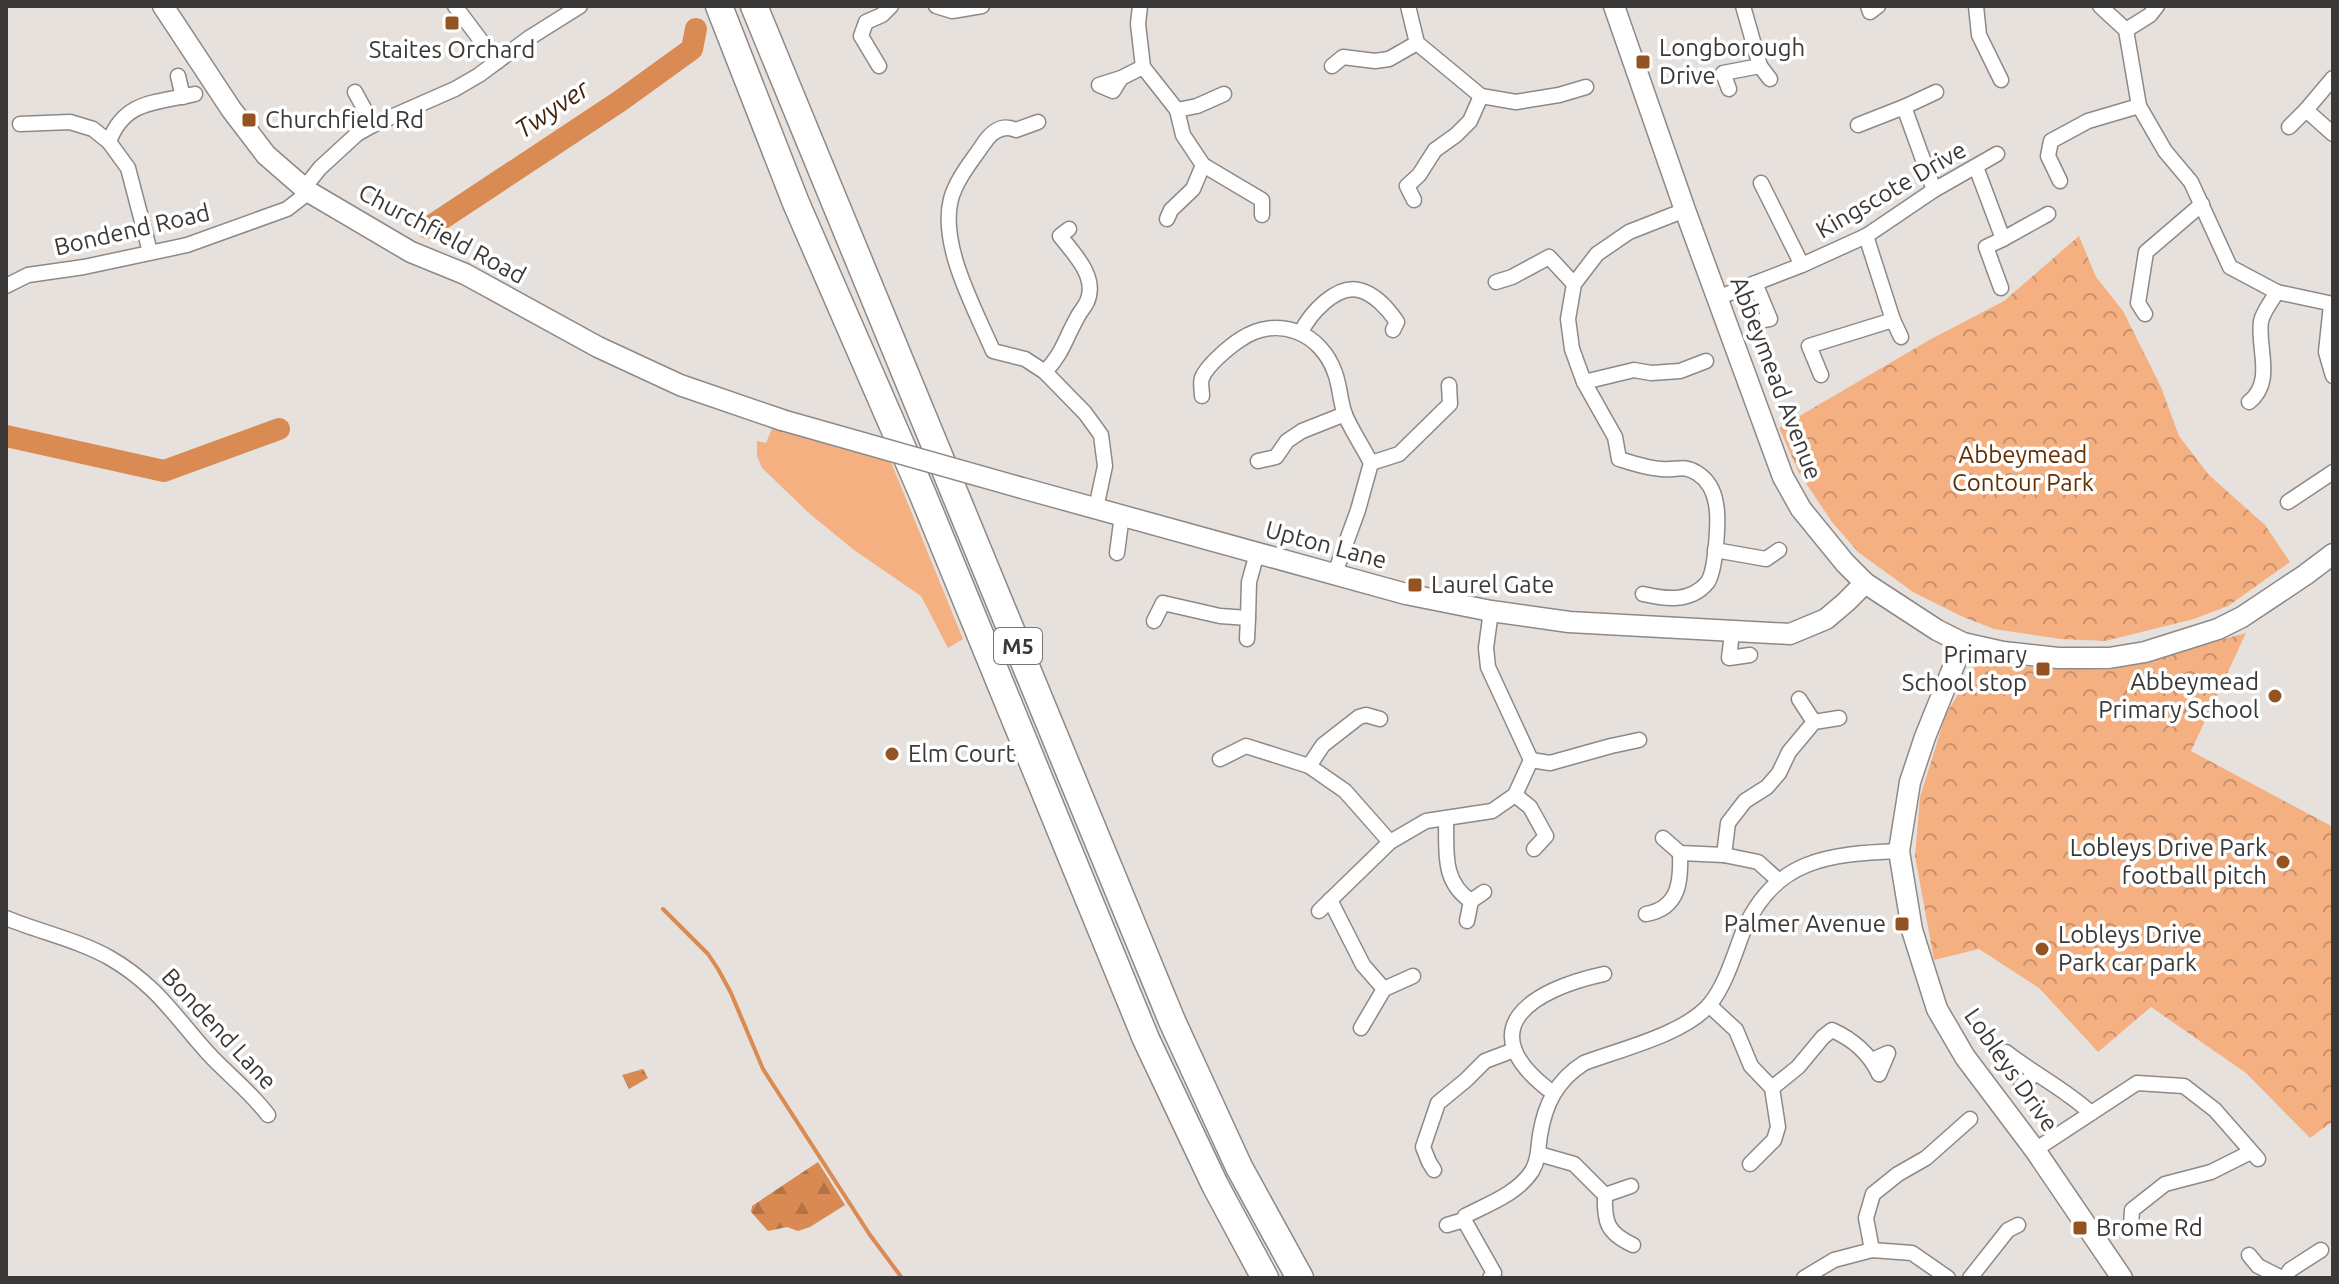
<svg xmlns="http://www.w3.org/2000/svg" width="2339" height="1284" viewBox="0 0 2339 1284" font-family="Ubuntu,sans-serif">
  <style>
    .green { fill: #f5b082 }
    .forest { fill: url(#forest-firs) }
    .park { fill: url(#park-crowns) }
    .lines { fill: none; stroke-linecap: round; stroke-linejoin: round }
    .stream { stroke: #d98b53; stroke-width: 4 }
    .river { stroke: #d98b53; stroke-width: 22 }
    .street-casing { stroke: #8e8986; stroke-width: 17 }
    .secondary-casing { stroke: #8e8986; stroke-width: 23 }
    .highway-casing { stroke: #8e8986; stroke-width: 29 }
    .street { stroke: #fff; stroke-width: 14 }
    .secondary { stroke: #fff; stroke-width: 20 }
    .highway { stroke: #fff; stroke-width: 26 }
    .secondary-bridge-casing { stroke: #8e8986; stroke-width: 23; stroke-linecap: butt }
    .secondary-bridge { stroke: #fff; stroke-width: 20 }
    .poi-dot { fill: #945320; stroke: #fff; stroke-width: 3 }
    .labels { text-anchor: middle; stroke-width: 7; stroke-linejoin: round; paint-order: stroke }
    .shield { fill: #fff; stroke: #767474; stroke-width: 2 }
    .shield-label { font-size: 22px; font-weight: bold; fill: #3b3938 }
    .poi-label { font-size: 24px; fill: #3b3938; stroke: #fff; text-anchor: start }
    .street-label { font-size: 24px; fill: #3b3938; stroke: #fff }
    .park-label { font-size: 24px; fill: #633002; stroke: #fff }
    .water-label { font-size: 26px; font-style: italic; fill: #42220a; stroke: #fff }
  </style>
  <defs>
    <pattern id="forest-firs" width="22" height="20" patternUnits="userSpaceOnUse" patternTransform="scale(2)"><rect width="22" height="20" fill="#d98a52"/><path d="M5 1l3.5 6h-7zM16 11l3.5 6h-7z" fill="#b17245"/></pattern>
    <pattern id="park-crowns" width="20" height="18" patternUnits="userSpaceOnUse" patternTransform="scale(2)"><rect width="20" height="18" fill="#f5b082"/><path d="M2 6a3 3 0 1 1 6 0M12 15a3 3 0 1 1 6 0" fill="none" stroke="#c8906b"/></pattern>
  </defs>
  <rect width="100%" height="100%" fill="#e6e1dd"/>
  <path class="green" d="M 773,426 L 891,462 L 963,639 L 948,648 L 921,596 L 854,550 L 810,514 L 762,468 L 757,456 L 757,441 L 766,443 Z"/>
  <g class="forest">
    <path d="M 643,1069 L 648,1078 L 629,1089 L 622,1075 Z"/>
    <path d="M 818,1162 L 845,1205 L 810,1227 L 798,1231 L 787,1227 L 768,1231 L 751,1212 L 752,1206 Z"/>
  </g>
  <g class="park">
    <path d="M 2079,236 L 2096,277 L 2123,311 L 2161,387 L 2179,436 L 2209,475 L 2265,525 L 2290,562 L 2228,606 L 2194,619 L 2105,641 L 2061,639 L 1994,629 L 1961,616 L 1913,592 L 1858,552 L 1832,522 L 1799,473 L 1779,428 L 1931,339 L 2004,301 Z"/>
    <path d="M 2246,633 L 2191,751 L 2333,827 L 2333,1121 L 2310,1138 L 2246,1073 L 2151,1007 L 2098,1052 L 2039,988 L 1979,949 L 1934,960 L 1915,856 L 1920,797 L 1946,714 L 1976,665 L 2109,670 Z"/>
  </g>
  <g class="lines">
    <path class="stream" d="M 663,909 L 708,954 L 718,969 L 731,993 L 763,1069 L 870,1235 L 902,1278"/>
    <g class="river">
      <path d="M 428,228 L 620,101 L 692,49 L 696,29"/>
      <path d="M 6,436 L 164,471 L 279,429"/>
    </g>
    <defs>
      <g id="street">
        <path d="M 455,6 L 497,62"/>
        <path d="M 936,6 L 952,11 L 982,6"/>
        <path d="M 1140,6 L 1138,24 L 1143,67 L 1177,110 L 1183,135 L 1203,165 L 1262,200 L 1262,215"/>
        <path d="M 1408,6 L 1417,43 L 1481,96 L 1516,102 L 1559,95 L 1586,87"/>
        <path d="M 1868,6 L 1870,12 L 1878,6"/>
        <path d="M 1976,6 L 1979,35 L 2001,80"/>
        <path d="M 2100,6 L 2126,30 L 2139,106 L 2165,151 L 2191,182 L 2230,267 L 2277,292 L 2333,304"/>
        <path d="M 2126,30 L 2150,15 L 2157,6"/>
        <path d="M 879,66 L 861,36 L 866,22 L 882,15 L 891,6"/>
        <path d="M 1332,66 L 1343,57 L 1375,61 L 1389,59 L 1417,43"/>
        <path d="M 1760,66 L 1770,79"/>
        <path d="M 178,76 L 183,97"/>
        <path d="M 1121,78 L 1099,85 L 1113,91 L 1121,78 L 1143,67"/>
        <path d="M 2333,78 L 2306,110 L 2333,134"/>
        <path d="M 1729,89 L 1723,73 L 1760,66 L 1743,6"/>
        <path d="M 355,92 L 373,125"/>
        <path d="M 1177,110 L 1197,106 L 1224,94"/>
        <path d="M 1038,122 L 1016,130 C 1001,123 990,133 982,146 C 971,162 956,180 951,199 C 939,245 975,309 993,351 L 1025,359 L 1045,372 L 1085,413 L 1101,435 L 1105,466 L 1096,508"/>
        <path d="M 20,124 L 70,122 L 93,129 L 109,142 L 128,168 L 150,252"/>
        <path d="M 1858,125 L 1904,107"/>
        <path d="M 2289,127 L 2306,110"/>
        <path d="M 109,142 C 124,100 156,103 195,94"/>
        <path d="M 1976,167 L 2003,239 L 1986,247 L 2001,288"/>
        <path d="M 2060,181 L 2048,156 L 2051,141 L 2088,121 L 2139,106"/>
        <path d="M 1761,183 L 1802,265"/>
        <path d="M 1934,190 L 1904,107 L 1936,92"/>
        <path d="M 1414,200 L 1407,186 L 1419,175 L 1435,150 L 1456,135 L 1470,121 L 1481,96"/>
        <path d="M 1167,219 L 1171,210 L 1193,189 L 1203,165"/>
        <path d="M 2003,239 L 2048,214"/>
        <path d="M 1496,282 L 1512,277 L 1549,257 L 1574,284"/>
        <path d="M 1755,283 L 1770,319 L 1755,322"/>
        <path d="M 6,286 L 28,275 L 84,267 L 187,245 L 287,209 L 309,192 L 304,188 L 320,168 L 357,134 L 373,125 L 455,89 L 479,75 L 529,38 L 580,6"/>
        <path d="M 1717,298 L 1802,265 L 1866,236 L 1934,190 L 1997,154"/>
        <path d="M 2331,305 L 2326,352 L 2333,376"/>
        <path d="M 2145,314 L 2138,303 L 2146,252 L 2202,204"/>
        <path d="M 1893,320 L 1901,337"/>
        <path d="M 1301,332 C 1310,314 1336,284 1359,290 C 1375,294 1389,310 1397,322 L 1393,330"/>
        <path d="M 1045,372 C 1064,351 1064,341 1077,318 C 1079,313 1084,308 1087,302 C 1098,277 1074,254 1060,236 L 1069,229"/>
        <path d="M 1821,375 L 1809,346 L 1893,320 L 1866,236"/>
        <path d="M 1584,382 L 1634,370 L 1651,373 L 1680,371 L 1706,361"/>
        <path d="M 1202,396 C 1202,391 1200,382 1202,378 C 1206,366 1230,346 1241,339 C 1277,315 1321,332 1335,373 C 1340,386 1340,401 1345,415 C 1352,431 1363,447 1371,463"/>
        <path d="M 2249,402 C 2275,381 2257,348 2261,321 C 2263,312 2272,300 2277,292"/>
        <path d="M 1258,461 L 1276,457 L 1287,441 L 1302,431 L 1345,414"/>
        <path d="M 2288,502 L 2333,472"/>
        <path d="M 1715,550 L 1766,559 L 1779,550"/>
        <path d="M 1117,553 L 1122,515"/>
        <path d="M 1335,573 L 1358,510 L 1371,463 L 1399,454 L 1450,404 L 1449,385"/>
        <path d="M 1643,594 C 1665,599 1690,603 1707,583 C 1716,572 1719,519 1716,504 C 1714,491 1708,480 1697,473 C 1683,464 1676,471 1661,469 C 1647,468 1632,463 1619,459 L 1615,437 L 1584,382 L 1572,349 L 1568,319 L 1574,284 L 1597,254 L 1629,232 L 1685,210"/>
        <path d="M 1154,621 L 1163,603 L 1220,616 L 1248,618 L 1249,582 L 1257,553"/>
        <path d="M 1732,633 L 1729,658 L 1750,655"/>
        <path d="M 1247,639 L 1248,618"/>
        <path d="M 1799,699 L 1814,722"/>
        <path d="M 1220,759 L 1246,746 L 1309,766 L 1345,791 L 1390,842"/>
        <path d="M 1531,760 L 1550,763 L 1611,746 L 1639,740"/>
        <path d="M 1309,766 L 1323,745 L 1359,717 L 1366,715 L 1380,719"/>
        <path d="M 1515,795 L 1530,807 L 1546,836 L 1534,849"/>
        <path d="M 1446,819 C 1447,850 1441,881 1471,901"/>
        <path d="M 1663,838 L 1680,853 L 1724,855 L 1758,862 L 1778,880"/>
        <path d="M 1724,855 L 1728,823 L 1745,801 L 1767,787 L 1779,773 L 1789,752 L 1814,722 L 1839,718"/>
        <path d="M 1330,900 L 1363,965 L 1384,989 L 1361,1028"/>
        <path d="M 1319,911 L 1390,842 L 1426,821 L 1492,811 L 1515,795 L 1531,760 L 1488,667 L 1486,648 L 1491,611"/>
        <path d="M 1646,914 C 1680,908 1681,880 1680,853"/>
        <path d="M 6,918 C 40,932 78,940 110,958 C 155,984 174,1015 207,1052 C 227,1074 250,1091 268,1115"/>
        <path d="M 1467,921 L 1471,901 L 1484,892"/>
        <path d="M 1384,989 L 1413,976"/>
        <path d="M 1709,1005 L 1736,1030 L 1751,1066 L 1772,1088 L 1778,1127 L 1774,1140 L 1750,1164"/>
        <path d="M 2006,1052 C 2034,1074 2065,1089 2091,1113"/>
        <path d="M 1872,1060 L 1888,1053 L 1879,1074"/>
        <path d="M 2021,1086 L 2035,1074"/>
        <path d="M 1772,1088 L 1798,1067 L 1823,1037 L 1832,1030 C 1854,1040 1869,1053 1879,1074"/>
        <path d="M 1553,1093 C 1468,1030 1530,990 1604,974"/>
        <path d="M 2035,1150 L 2137,1083 L 2184,1086 L 2215,1110 L 2258,1159"/>
        <path d="M 1539,1154 L 1574,1164 L 1605,1195 C 1604,1222 1607,1233 1633,1245"/>
        <path d="M 1434,1170 L 1429,1162 L 1423,1147 L 1438,1103 L 1466,1080 L 1485,1061 L 1514,1050"/>
        <path d="M 1605,1195 L 1631,1186"/>
        <path d="M 1464,1220 L 1494,1273 L 1490,1278"/>
        <path d="M 1447,1225 L 1464,1220 L 1465,1216 C 1488,1204 1517,1194 1532,1171 C 1539,1160 1538,1147 1540,1135 C 1545,1104 1557,1080 1584,1063 C 1621,1049 1685,1034 1710,1004 C 1726,984 1734,955 1743,932 C 1774,859 1828,854 1899,851"/>
        <path d="M 2131,1226 L 2132,1210 L 2165,1184 L 2211,1172 L 2251,1152"/>
        <path d="M 1872,1250 L 1866,1218 L 1873,1194 L 1898,1174 L 1926,1158 L 1970,1119"/>
        <path d="M 2249,1255 L 2258,1266 L 2282,1278"/>
        <path d="M 1804,1278 L 1834,1260 L 1872,1250 L 1912,1253 L 1948,1278"/>
        <path d="M 1970,1278 L 2008,1230 L 2018,1225"/>
        <path d="M 2285,1278 L 2290,1270 L 2321,1250"/>
      </g>
      <g id="secondary">
        <path d="M 163,6 L 231,109 L 266,155 L 304,188"/>
        <path d="M 1614,6 L 1685,210 L 1783,477 L 1801,509 L 1845,563 L 1865,583 L 1937,630 L 1963,643 L 2003,652 L 2058,658 L 2109,658 L 2145,652 L 2218,629 L 2242,617 L 2305,575 L 2333,554"/>
        <path d="M 309,192 L 411,252 L 465,274 L 598,347 L 680,385 L 782,420"/>
        <path d="M 1022,488 L 1406,594 L 1491,611 L 1569,622 L 1790,634 L 1826,619 L 1846,602 L 1865,583"/>
        <path d="M 1963,643 L 1925,737 L 1910,782 L 1899,851 L 1912,930 L 1937,1009 L 1965,1057 L 2035,1150 L 2122,1278"/>
      </g>
      <g id="highway">
        <path d="M 719,6 L 796,203 L 923,495 L 1146,1039 L 1215,1185 L 1265,1278"/>
        <path d="M 754,6 L 1172,1021 L 1239,1167 L 1300,1278"/>
      </g>
    </defs>
    <use href="#street" class="street-casing"/>
    <use href="#secondary" class="secondary-casing"/>
    <use href="#highway" class="highway-casing"/>
    <use href="#street" class="street"/>
    <use href="#secondary" class="secondary"/>
    <use href="#highway" class="highway"/>
    <defs>
      <path id="secondary-bridge" d="M 782,420 L 1022,488"/>
    </defs>
    <use href="#secondary-bridge" class="secondary-bridge-casing"/>
    <use href="#secondary-bridge" class="secondary-bridge"/>
  </g>
  <g class="poi-dot">
    <rect x="444" y="15" width="16" height="16" rx="4"/>
    <rect x="1635" y="54" width="16" height="16" rx="4"/>
    <rect x="241" y="112" width="16" height="16" rx="4"/>
    <rect x="1407" y="577" width="16" height="16" rx="4"/>
    <rect x="2035" y="661" width="16" height="16" rx="4"/>
    <circle cx="2275" cy="696" r="8"/>
    <circle cx="892" cy="754" r="8"/>
    <circle cx="2283" cy="862" r="8"/>
    <rect x="1894" y="916" width="16" height="16" rx="4"/>
    <circle cx="2042" cy="949" r="8"/>
    <rect x="2072" y="1220" width="16" height="16" rx="4"/>
  </g>
  <g class="labels">
    <rect class="shield" x="994" y="628" width="48" height="36" rx="6"/>
    <g class="shield-label">
      <text x="1018" y="654">M5</text>
    </g>
    <g class="poi-label">
      <text x="1659" y="56">Longborough<tspan x="1659" dy="28">Drive</tspan></text>
      <text x="452" y="58" text-anchor="middle">Staites Orchard</text>
      <text x="265" y="128">Churchfield Rd</text>
      <text x="1431" y="593">Laurel Gate</text>
      <text x="2027" y="663" text-anchor="end">Primary<tspan x="2027" dy="28">School stop</tspan></text>
      <text x="2259" y="690" text-anchor="end">Abbeymead<tspan x="2259" dy="28">Primary School</tspan></text>
      <text x="908" y="762">Elm Court</text>
      <text x="2267" y="856" text-anchor="end">Lobleys Drive Park<tspan x="2267" dy="28">football pitch</tspan></text>
      <text x="1886" y="932" text-anchor="end">Palmer Avenue</text>
      <text x="2058" y="943">Lobleys Drive<tspan x="2058" dy="28">Park car park</tspan></text>
      <text x="2096" y="1236">Brome Rd</text>
    </g>
    <g class="street-label">
      <text transform="translate(1891 190) rotate(-30)" y="8">Kingscote Drive</text>
      <text transform="translate(132 230) rotate(-13)" y="8">Bondend Road</text>
      <text transform="translate(442 234) rotate(28)" y="8">Churchfield Road</text>
      <text transform="translate(1776 378) rotate(69)" y="8">Abbeymead Avenue</text>
      <text transform="translate(1326 545) rotate(15)" y="8">Upton Lane</text>
      <text transform="translate(219 1029) rotate(47)" y="8">Bondend Lane</text>
      <text transform="translate(2011 1070) rotate(55)" y="8">Lobleys Drive</text>
    </g>
    <g class="park-label">
      <text x="2023" y="463">Abbeymead<tspan x="2023" dy="28">Contour Park</tspan></text>
    </g>
    <g class="water-label">
      <text transform="translate(552 109) rotate(-34)" y="9">Twyver</text>
    </g>
  </g>
  <rect width="2339" height="1284" fill="none" stroke="#3b3938" stroke-width="16"/>
</svg>
